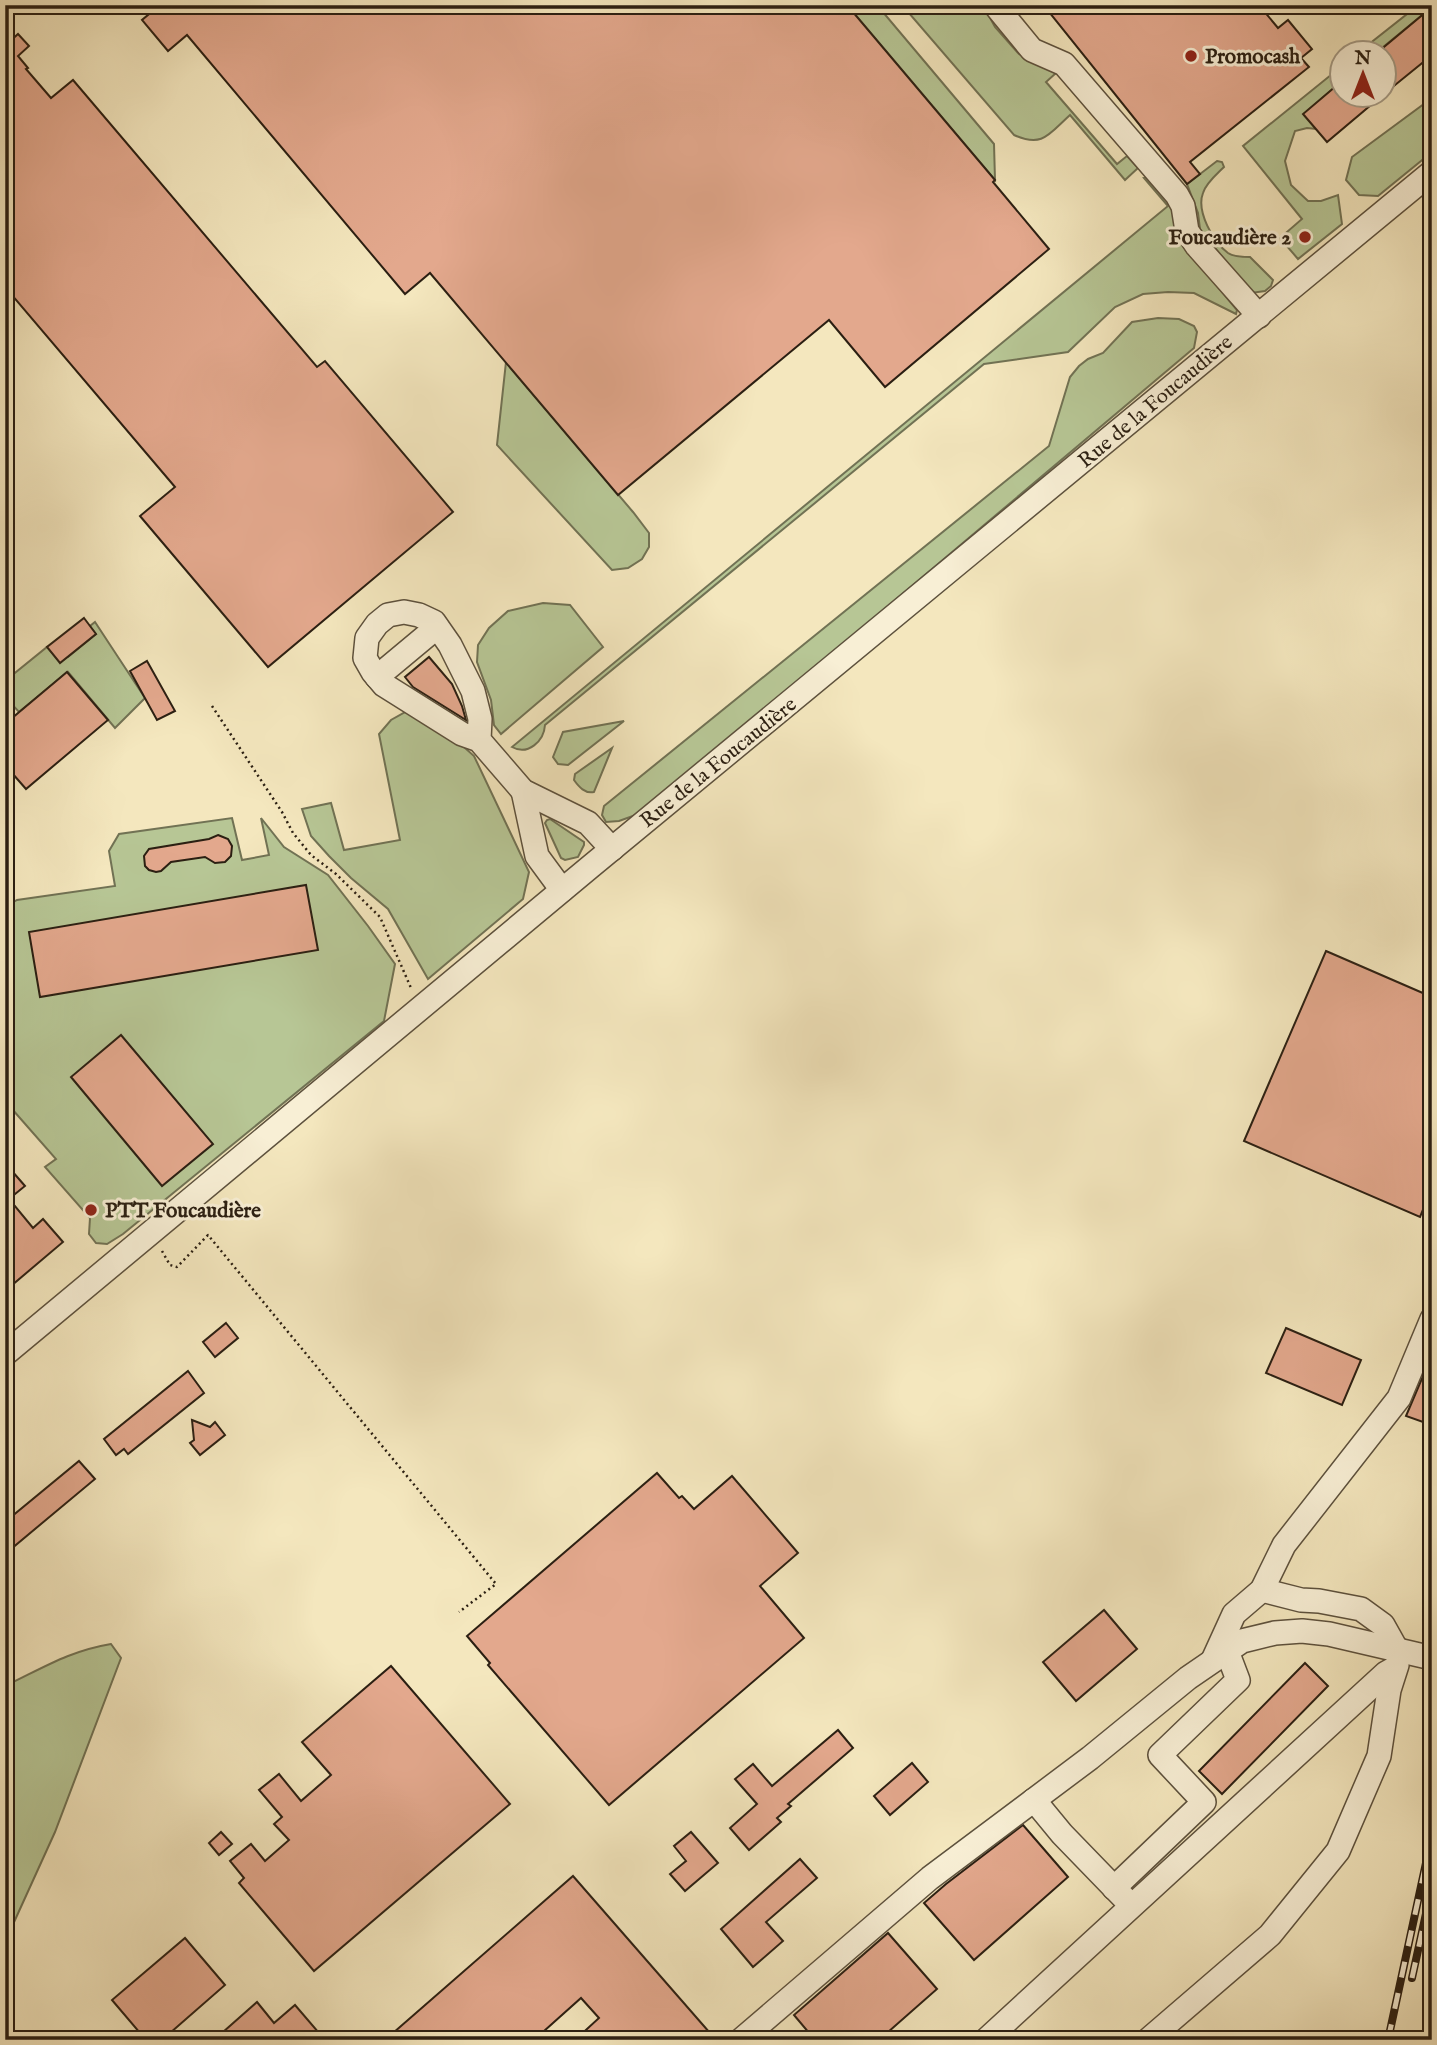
<svg xmlns="http://www.w3.org/2000/svg" width="1437" height="2045" viewBox="0 0 1437 2045" font-family="'IM FELL English',serif">
  <style>
    .green { fill: #b7c695; stroke: #717254; stroke-width: 2 }
    .building { fill: #e3a88d; stroke: #2b1f12; stroke-width: 2 }
    .lines { fill: none; stroke-linecap: round; stroke-linejoin: round }
    .minor-casing { stroke: #5d513d; stroke-width: 26 }
    .path { stroke: #2b1f12; stroke-width: 2.5; stroke-dasharray: 2 3.5; stroke-linecap: butt }
    .minor { stroke: #f8efd5; stroke-width: 23 }
    .rail-casing { stroke: #2b1f12; stroke-width: 8 }
    .rail { stroke: #f8efd5; stroke-width: 5; stroke-dasharray: 16; stroke-linecap: butt }
    .poi-dot { fill: #8f2418; stroke: #f8efd5; stroke-width: 2.5 }
    .labels { text-anchor: middle; stroke-width: 6; stroke-linejoin: round; paint-order: stroke }
    .poi-label { font-size: 21px; font-weight: bold; fill: #2b1f12; stroke: #f8efd5; text-anchor: start }
    .street-label { font-size: 21px; fill: #2b1f12; stroke: #f8efd5 }
  </style>
  <rect width="100%" height="100%" fill="#f4e7be"/>
  <filter id="stains"><feTurbulence type="fractalNoise" baseFrequency=".00286" numOctaves="4"/><feColorMatrix values="0 0 0 0 .2 0 0 0 0 .09 0 0 0 0 .02 0 0 0 .5 -.17"/></filter>
  <radialGradient id="worn" r=".72"><stop offset=".6" stop-color="#630" stop-opacity="0"/><stop offset="1" stop-color="#630" stop-opacity=".3"/></radialGradient>
  <g class="green">
    <path d="M 847,5 L 877,5 L 994,144 L 995,180 Z"/>
    <path d="M 902,5 L 983,5 L 995,27 L 1019,54 L 1056,73 L 1046,82 L 1117,164 L 1127,156 L 1138,168 L 1125,180 L 1070,115 C 1049,134 1043,148 1014,135 Z"/>
    <path d="M 1405,5 L 1432,5 L 1432,7 L 1377,52 L 1359,52 L 1407,14 Z"/>
    <path d="M 1342,66 L 1342,81 L 1304,114 L 1317,129 L 1307,128 L 1295,131 L 1285,161 L 1291,185 L 1308,201 L 1321,201 L 1338,195 L 1342,224 L 1298,259 L 1280,238 L 1302,219 L 1243,146 Z"/>
    <path d="M 1432,98 L 1432,152 L 1378,196 L 1359,195 L 1346,180 L 1352,157 Z"/>
    <path d="M 1217,161 L 1222,162 L 1224,167 C 1217,174 1206,183 1203,193 C 1196,211 1213,242 1228,253 C 1234,257 1243,257 1250,257 L 1273,280 L 1271,286 L 1265,291 L 1251,293 L 1200,229 L 1198,213 L 1187,184 Z"/>
    <path d="M 1152,177 L 1163,186 L 1189,252 L 1237,310 L 1236,314 L 1194,293 L 1168,292 L 1143,294 L 1115,307 L 1068,352 L 984,364 L 545,725 C 544,741 528,756 512,747 L 1168,206 L 1144,178 Z"/>
    <path d="M 1158,318 L 1179,319 L 1194,326 L 1197,332 L 1194,348 L 644,812 L 619,821 L 606,822 L 602,815 L 604,806 L 1049,446 L 1070,377 L 1079,366 L 1088,359 L 1103,353 L 1132,322 Z"/>
    <path d="M 506,362 L 633,512 L 649,533 L 649,547 L 642,559 L 628,568 L 612,570 L 497,445 Z"/>
    <path d="M 543,603 L 570,605 L 603,647 L 501,734 L 494,725 L 491,700 L 477,662 L 478,645 L 489,628 L 508,611 Z"/>
    <path d="M 95,622 L 145,698 L 115,728 L 68,672 L 19,712 L 5,697 L 5,681 L 47,647 L 54,655 L 61,650 L 68,657 L 96,634 L 90,626 Z"/>
    <path d="M 409,710 L 455,739 L 474,756 L 529,872 L 523,899 L 428,979 L 388,909 L 351,878 L 329,856 L 311,836 L 302,809 L 331,803 L 344,850 L 400,840 L 379,734 L 391,720 Z"/>
    <path d="M 624,721 L 568,765 L 558,764 L 553,757 L 563,732 Z"/>
    <path d="M 612,748 L 594,792 C 585,794 579,787 574,780 L 575,774 Z"/>
    <path d="M 232,818 L 242,860 L 269,855 L 261,818 L 284,847 L 328,875 L 368,926 L 395,964 L 384,1021 L 123,1234 L 107,1244 L 96,1243 L 89,1234 L 90,1218 L 45,1167 L 56,1159 L 5,1101 L 5,907 L 17,900 L 115,886 L 109,851 L 119,834 Z"/>
    <path d="M 550,819 L 584,842 L 584,845 L 578,857 L 565,860 L 561,858 L 545,823 L 547,820 Z"/>
    <path d="M 111,1644 L 121,1658 L 55,1832 L 5,1942 L 5,1686 C 43,1668 69,1651 111,1644 Z"/>
  </g>
  <g class="building">
    <path d="M 160,5 L 847,5 L 995,180 L 993,182 L 1049,249 L 885,387 L 829,320 L 618,495 L 430,273 L 405,294 L 187,35 L 168,51 L 142,20 Z"/>
    <path d="M 1058,5 L 1259,5 L 1278,28 L 1288,20 L 1312,49 L 1301,58 L 1309,67 L 1190,162 L 1200,174 L 1187,184 L 1049,12 Z"/>
    <path d="M 1432,7 L 1432,55 L 1384,94 L 1384,47 Z"/>
    <path d="M 18,34 L 29,46 L 18,56 L 28,68 L 26,69 L 51,98 L 73,80 L 317,367 L 325,361 L 453,512 L 268,667 L 140,516 L 175,487 L 5,287 L 5,41 L 7,44 Z"/>
    <path d="M 1342,81 L 1342,94 L 1384,94 L 1327,142 L 1303,114 Z"/>
    <path d="M 84,618 L 96,634 L 60,663 L 47,647 Z"/>
    <path d="M 429,657 L 452,684 L 462,706 L 466,720 L 413,687 L 405,677 Z"/>
    <path d="M 147,661 L 175,711 L 157,720 L 130,671 Z"/>
    <path d="M 67,672 L 108,720 L 26,789 L 5,765 L 5,724 Z"/>
    <path d="M 218,835 L 228,839 L 232,846 L 231,856 L 225,862 L 215,863 L 205,857 L 171,862 L 161,871 L 156,872 L 149,870 L 145,866 L 144,856 L 149,849 L 209,839 Z"/>
    <path d="M 306,885 L 318,950 L 40,997 L 29,932 Z"/>
    <path d="M 1326,951 L 1432,997 L 1432,1188 L 1420,1217 L 1244,1141 Z"/>
    <path d="M 121,1035 L 213,1144 L 162,1186 L 71,1077 Z"/>
    <path d="M 5,1163 L 25,1186 L 9,1199 L 33,1228 L 43,1219 L 63,1242 L 5,1291 Z"/>
    <path d="M 226,1323 L 238,1338 L 215,1357 L 203,1342 Z"/>
    <path d="M 1286,1328 L 1361,1360 L 1342,1405 L 1266,1373 Z"/>
    <path d="M 188,1371 L 204,1393 L 128,1454 L 124,1449 L 116,1455 L 104,1439 Z"/>
    <path d="M 1423,1376 L 1432,1379 L 1432,1399 L 1423,1422 L 1406,1416 Z"/>
    <path d="M 192,1420 L 210,1427 L 215,1422 L 225,1435 L 200,1455 L 190,1443 L 194,1440 Z"/>
    <path d="M 79,1461 L 95,1479 L 5,1554 L 5,1522 Z"/>
    <path d="M 657,1473 L 679,1498 L 682,1496 L 694,1509 L 732,1476 L 798,1553 L 760,1586 L 804,1638 L 609,1805 L 488,1665 L 490,1663 L 467,1636 Z"/>
    <path d="M 1104,1610 L 1137,1649 L 1076,1701 L 1043,1662 Z"/>
    <path d="M 1305,1663 L 1328,1686 L 1222,1794 L 1199,1771 Z"/>
    <path d="M 391,1666 L 510,1804 L 314,1971 L 239,1883 L 244,1878 L 230,1861 L 251,1844 L 265,1861 L 289,1840 L 274,1824 L 282,1817 L 259,1790 L 279,1774 L 301,1801 L 331,1775 L 302,1742 Z"/>
    <path d="M 838,1730 L 853,1748 L 788,1804 L 791,1806 L 777,1818 L 781,1822 L 749,1850 L 730,1828 L 757,1804 L 735,1779 L 753,1764 L 772,1786 Z"/>
    <path d="M 912,1763 L 928,1782 L 890,1815 L 874,1796 Z"/>
    <path d="M 1023,1825 L 1068,1877 L 974,1960 L 924,1903 L 946,1884 Z"/>
    <path d="M 221,1832 L 232,1844 L 219,1855 L 209,1843 Z"/>
    <path d="M 691,1832 L 718,1863 L 685,1891 L 670,1874 L 686,1861 L 674,1846 Z"/>
    <path d="M 800,1859 L 817,1878 L 766,1922 L 783,1941 L 753,1967 L 721,1929 Z"/>
    <path d="M 573,1876 L 710,2033 L 703,2040 L 575,2040 L 599,2018 L 581,1998 L 534,2040 L 385,2040 Z"/>
    <path d="M 888,1933 L 937,1989 L 879,2040 L 815,2040 L 794,2015 Z"/>
    <path d="M 185,1938 L 225,1985 L 162,2040 L 146,2040 L 112,2000 Z"/>
    <path d="M 257,2002 L 274,2023 L 295,2005 L 325,2040 L 214,2040 Z"/>
  </g>
  <g class="lines">
    <defs>
      <g id="minor">
        <path d="M 995,5 L 1032,50 L 1064,64 L 1177,195 L 1183,206 L 1187,231 L 1197,246 L 1259,316"/>
        <path d="M 377,677 L 437,627"/>
        <path d="M 479,740 L 480,719 L 473,691 L 450,645 L 434,622 L 419,615 L 404,612 L 388,615 L 377,624 L 367,638 L 365,658 L 373,672 L 384,685 L 462,734 L 479,740 L 523,791 L 588,823 L 612,849"/>
        <path d="M 523,791 L 537,856 L 562,890"/>
        <path d="M 5,1354 L 590,867 L 1432,172"/>
        <path d="M 1262,1590 L 1301,1600 L 1319,1601 L 1361,1609 L 1383,1625 L 1397,1650"/>
        <path d="M 1213,1660 L 1234,1614 L 1262,1590 L 1284,1545 L 1399,1398 L 1432,1319"/>
        <path d="M 1034,1800 L 1062,1834 L 1124,1898"/>
        <path d="M 1114,1888 L 1204,1802 L 1160,1755 L 1238,1680 L 1227,1651"/>
        <path d="M 741,2040 L 930,1878 L 1090,1758 L 1188,1678 L 1242,1641 L 1275,1633 L 1302,1631 L 1329,1634 L 1432,1658"/>
        <path d="M 986,2040 L 1386,1673 L 1395,1668"/>
        <path d="M 1148,2040 L 1270,1935 L 1338,1851 L 1379,1756 L 1389,1690 L 1397,1665"/>
      </g>
    </defs>
    <use href="#minor" class="minor-casing"/>
    <g class="path">
      <path d="M 1395,5 L 1399,11"/>
      <path d="M 212,706 L 282,812 L 293,833 L 311,855 L 336,874 L 380,917 L 411,988"/>
      <path d="M 162,1251 L 170,1265 L 177,1267 L 208,1235 L 496,1584 L 459,1612"/>
    </g>
    <use href="#minor" class="minor"/>
    <defs>
      <g id="rail">
        <path d="M 1412,1978 L 1432,1886"/>
        <path d="M 1388,2040 L 1432,1835"/>
      </g>
    </defs>
    <use href="#rail" class="rail-casing"/>
    <use href="#rail" class="rail"/>
  </g>
  <g class="poi-dot">
    <circle cx="1191" cy="56" r="7"/>
    <circle cx="1305" cy="237" r="7"/>
    <circle cx="91" cy="1210" r="7"/>
  </g>
  <g class="labels">
    <g class="poi-label">
      <text x="1205" y="63">Promocash</text>
      <text x="1291" y="244" text-anchor="end">Foucaudière 2</text>
      <text x="105" y="1217">PTT Foucaudière</text>
    </g>
    <g class="street-label">
      <text transform="translate(1155 401) rotate(-40)" y="7">Rue de la Foucaudière</text>
      <text transform="translate(718 762) rotate(-39)" y="7">Rue de la Foucaudière</text>
    </g>
  </g>
  <rect width="1437" height="2045" fill="none" stroke="#f4e7be" stroke-width="28"/>
  <rect x="7" y="7" width="1423" height="2031" fill="none" stroke="#2b1f12" stroke-width="3.5"/>
  <rect x="14" y="14" width="1409" height="2017" fill="none" stroke="#2b1f12" stroke-width="2"/>
  <g transform="translate(1363 74)"><circle r="33" fill="#f8efd5" stroke="#a69c87" stroke-width="2"/>
  <path d="M0-5L12 26L0 18L-12 26Z" fill="#8f2418"/>
  <text y="-10" font-size="19" font-weight="bold" text-anchor="middle" fill="#2b1f12">N</text>
  </g>
  <rect width="100%" height="100%" filter="url(#stains)"/>
  <rect width="100%" height="100%" fill="url(#worn)"/>
</svg>
